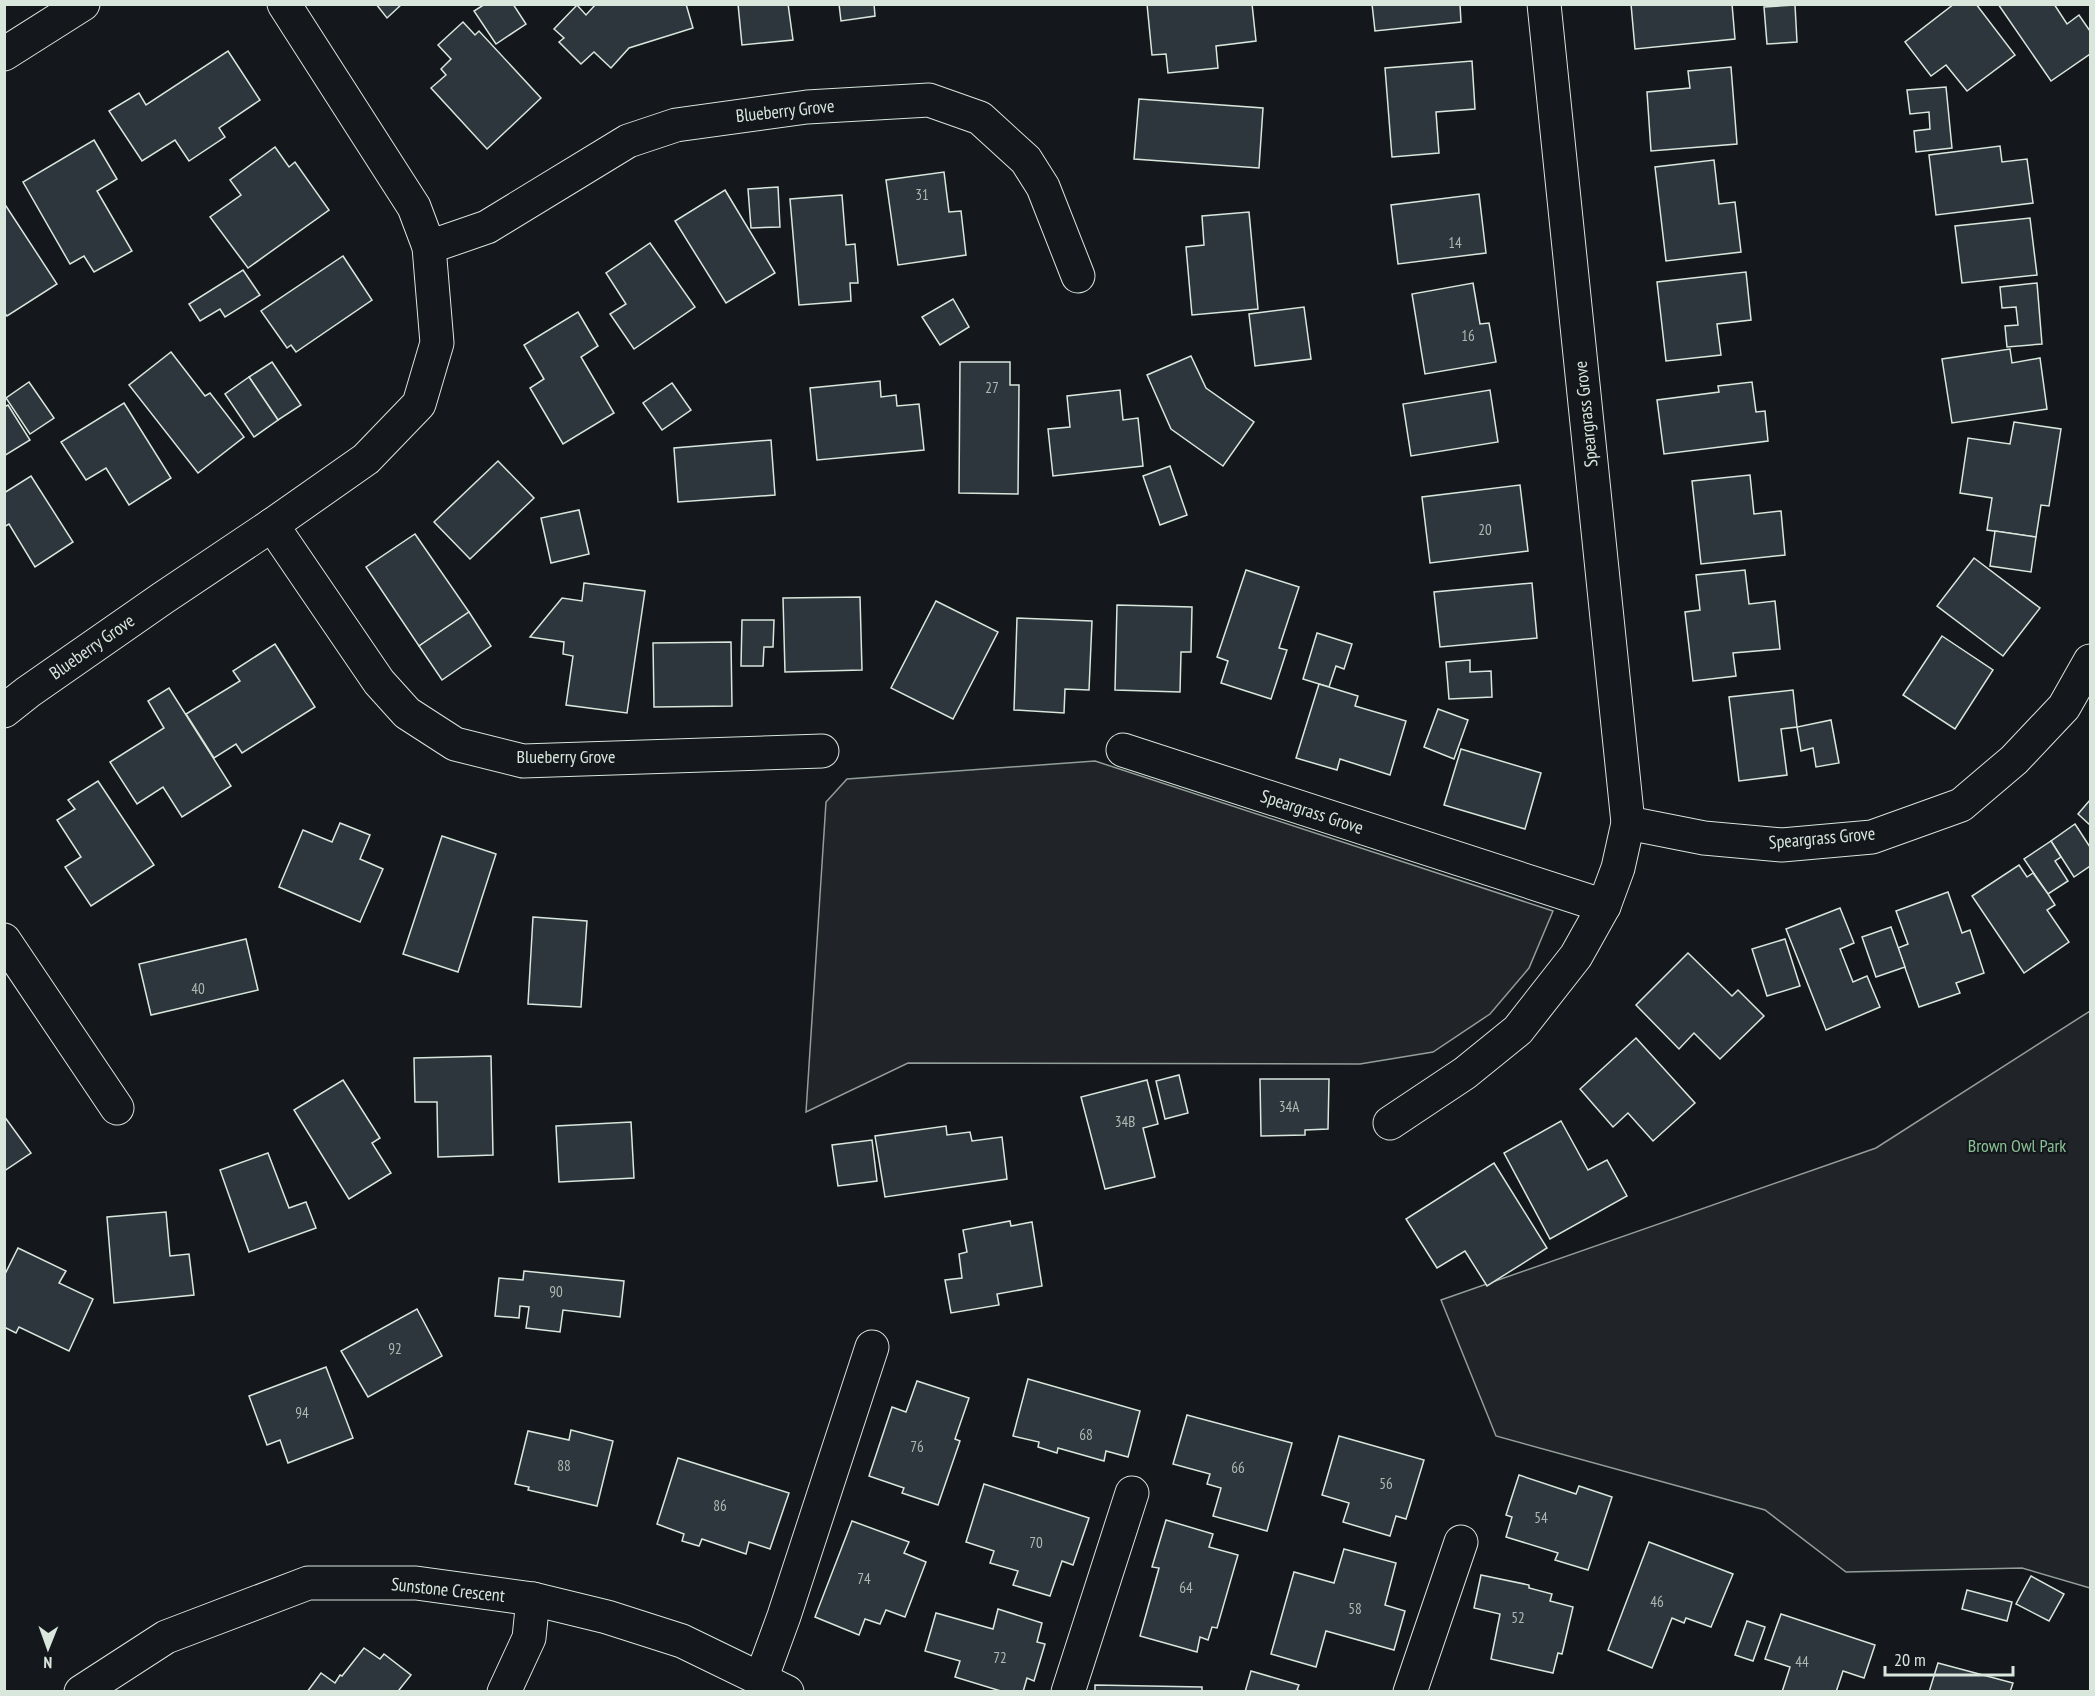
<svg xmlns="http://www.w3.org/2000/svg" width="2095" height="1696" viewBox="0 0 2095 1696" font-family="'PT Sans Narrow',sans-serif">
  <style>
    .green { fill: #202428; stroke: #939e99; stroke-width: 1.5 }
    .building { fill: #2c363c; stroke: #d8e6dc; stroke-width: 1.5 }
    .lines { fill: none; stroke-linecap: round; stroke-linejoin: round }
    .minor-casing { stroke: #d8e6dc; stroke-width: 35 }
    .minor { stroke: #14181c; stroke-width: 33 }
    .labels { text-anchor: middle; stroke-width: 4.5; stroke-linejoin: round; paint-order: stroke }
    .number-label { font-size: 15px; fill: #adbab4 }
    .street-label { font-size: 18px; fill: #d8e6dc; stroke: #14181c }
    .park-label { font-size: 18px; fill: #8ac095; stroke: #14181c }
  </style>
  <rect width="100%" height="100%" fill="#14181c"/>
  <g class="green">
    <path d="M 1095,761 L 1553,911 L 1529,968 L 1490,1014 L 1433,1052 L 1360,1064 L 908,1063 L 806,1112 L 826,802 L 847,779 Z"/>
    <path d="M 2090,1011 L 2090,1588 L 2022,1568 L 1846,1572 L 1765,1510 L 1496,1436 L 1441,1300 L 1876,1148 Z"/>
  </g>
  <g class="building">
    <path d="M 376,4 L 402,4 L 387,18 Z"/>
    <path d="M 485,4 L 513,4 L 526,24 L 496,44 L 474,11 Z"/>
    <path d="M 596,4 L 686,4 L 693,28 L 629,48 L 611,68 L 594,52 L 581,64 L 559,42 L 564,38 L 554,29 L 577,5 L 586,15 Z"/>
    <path d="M 738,4 L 788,4 L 793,40 L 742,45 Z"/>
    <path d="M 839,4 L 874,4 L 875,16 L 841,21 Z"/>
    <path d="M 1147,4 L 1252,4 L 1256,41 L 1216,46 L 1218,68 L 1168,73 L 1166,54 L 1152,55 Z"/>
    <path d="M 1372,4 L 1460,4 L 1461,22 L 1375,31 Z"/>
    <path d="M 1631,4 L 1732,4 L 1735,39 L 1635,49 Z"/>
    <path d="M 1954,4 L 1976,4 L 2015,55 L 1967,91 L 1946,65 L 1931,76 L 1905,42 Z"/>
    <path d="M 1998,4 L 2054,4 L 2067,24 L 2079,15 L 2090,31 L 2090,54 L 2051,81 Z"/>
    <path d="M 1795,5 L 1797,42 L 1767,44 L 1764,7 Z"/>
    <path d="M 463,22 L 475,35 L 479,31 L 541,98 L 487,149 L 431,88 L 446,75 L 441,69 L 451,59 L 438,45 Z"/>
    <path d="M 228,51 L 260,100 L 219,128 L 225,137 L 189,161 L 175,140 L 142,161 L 109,111 L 139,93 L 146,105 Z"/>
    <path d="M 1472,61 L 1475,109 L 1436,112 L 1439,153 L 1392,157 L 1385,68 Z"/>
    <path d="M 1731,67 L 1737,144 L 1651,151 L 1647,92 L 1690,88 L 1688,71 Z"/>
    <path d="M 1946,87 L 1952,148 L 1916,152 L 1914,131 L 1930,129 L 1929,112 L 1910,114 L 1907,90 Z"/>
    <path d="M 1139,99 L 1263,108 L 1259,168 L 1134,159 Z"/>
    <path d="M 94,140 L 117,179 L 97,191 L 132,251 L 94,272 L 84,256 L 70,264 L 23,182 Z"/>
    <path d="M 2000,146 L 2002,162 L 2027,159 L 2033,203 L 1936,215 L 1929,155 Z"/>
    <path d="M 275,147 L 289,167 L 295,162 L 329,210 L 248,268 L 210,217 L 241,195 L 230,180 Z"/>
    <path d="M 1714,160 L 1719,204 L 1735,202 L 1741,252 L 1666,261 L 1655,167 Z"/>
    <path d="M 944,172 L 949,212 L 961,211 L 966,255 L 898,265 L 886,180 Z"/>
    <path d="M 778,187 L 780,227 L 751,228 L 748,189 Z"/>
    <path d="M 725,190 L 775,273 L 726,303 L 675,221 Z"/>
    <path d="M 1479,194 L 1486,253 L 1398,264 L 1391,205 Z"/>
    <path d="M 842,195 L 846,245 L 855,244 L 858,283 L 850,283 L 851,301 L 799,305 L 790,199 Z"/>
    <path d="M 4,203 L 57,284 L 7,316 L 4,312 Z"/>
    <path d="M 1249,212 L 1258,309 L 1192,315 L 1186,247 L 1204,245 L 1202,216 Z"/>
    <path d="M 2030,218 L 2037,275 L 1962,283 L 1955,226 Z"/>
    <path d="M 650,243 L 695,307 L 634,349 L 610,314 L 626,304 L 606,273 Z"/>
    <path d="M 343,256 L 372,300 L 296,352 L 291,345 L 287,348 L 261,311 Z"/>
    <path d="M 243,270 L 260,295 L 225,317 L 220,309 L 200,321 L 189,304 Z"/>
    <path d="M 1746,272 L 1751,320 L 1717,324 L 1721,355 L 1666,361 L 1657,282 Z"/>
    <path d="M 1473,283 L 1480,324 L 1489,323 L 1496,362 L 1425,374 L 1412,294 Z"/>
    <path d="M 2037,283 L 2042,344 L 2007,347 L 2005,326 L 2018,325 L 2016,307 L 2002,308 L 2000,287 Z"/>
    <path d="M 953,299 L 969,327 L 940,345 L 922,317 Z"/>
    <path d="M 1304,307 L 1311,359 L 1255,366 L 1249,314 Z"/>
    <path d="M 578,312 L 598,346 L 581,357 L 614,413 L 563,444 L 530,388 L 544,379 L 524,345 Z"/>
    <path d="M 2010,349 L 2012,363 L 2040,358 L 2047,409 L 1952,423 L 1942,359 Z"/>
    <path d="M 171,352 L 205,396 L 210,393 L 244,437 L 198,473 L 129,385 Z"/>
    <path d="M 1191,356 L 1206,388 L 1254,422 L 1223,466 L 1171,429 L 1147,375 Z"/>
    <path d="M 272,362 L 301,405 L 278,420 L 249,377 Z"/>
    <path d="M 960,362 L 1010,362 L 1010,385 L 1019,385 L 1018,494 L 959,493 Z"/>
    <path d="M 249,377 L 278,420 L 254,437 L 225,394 Z"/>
    <path d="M 880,381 L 881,397 L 896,395 L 897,406 L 919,404 L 924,450 L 817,460 L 810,388 Z"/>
    <path d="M 29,382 L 54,418 L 30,434 L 6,398 Z"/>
    <path d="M 1752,382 L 1756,412 L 1765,411 L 1768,441 L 1664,454 L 1657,400 L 1719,392 L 1718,386 Z"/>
    <path d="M 672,383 L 691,410 L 662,430 L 643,403 Z"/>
    <path d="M 1120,390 L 1123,420 L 1138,418 L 1143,466 L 1053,476 L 1048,429 L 1070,427 L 1067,396 Z"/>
    <path d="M 1490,390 L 1498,442 L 1411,456 L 1403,404 Z"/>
    <path d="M 124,403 L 171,478 L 129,505 L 106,468 L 86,480 L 61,442 Z"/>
    <path d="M 8,405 L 30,440 L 4,456 L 4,407 Z"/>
    <path d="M 2014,422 L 2061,429 L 2049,506 L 2041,505 L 2036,537 L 1987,530 L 1992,498 L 1960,493 L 1968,438 L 2010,444 Z"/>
    <path d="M 771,440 L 775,495 L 678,502 L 674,448 Z"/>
    <path d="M 498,461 L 534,498 L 470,559 L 434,522 Z"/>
    <path d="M 1170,466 L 1187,515 L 1160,525 L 1143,476 Z"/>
    <path d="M 1750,475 L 1754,514 L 1781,511 L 1785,555 L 1701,564 L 1692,481 Z"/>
    <path d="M 31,476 L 73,542 L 35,567 L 9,524 L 4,527 L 4,493 Z"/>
    <path d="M 1520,485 L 1528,551 L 1430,563 L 1422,497 Z"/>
    <path d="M 579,510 L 589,554 L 551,563 L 541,518 Z"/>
    <path d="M 1995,531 L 2036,537 L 2031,572 L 1990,566 Z"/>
    <path d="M 415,534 L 469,612 L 419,646 L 366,567 Z"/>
    <path d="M 1974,558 L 2040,608 L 2003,656 L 1937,606 Z"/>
    <path d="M 1246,570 L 1299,587 L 1279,648 L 1287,650 L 1271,699 L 1221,683 L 1228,661 L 1217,657 Z"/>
    <path d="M 1745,570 L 1749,604 L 1775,601 L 1780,649 L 1733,653 L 1736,676 L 1693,681 L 1685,612 L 1700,610 L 1696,575 Z"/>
    <path d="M 584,583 L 645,591 L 627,713 L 566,705 L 573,656 L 563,654 L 564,642 L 530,637 L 562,598 L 582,601 Z"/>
    <path d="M 1532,583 L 1537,638 L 1440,647 L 1434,592 Z"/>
    <path d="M 860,597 L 862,670 L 785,672 L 783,598 Z"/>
    <path d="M 936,601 L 998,632 L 953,719 L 891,688 Z"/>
    <path d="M 1117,605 L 1192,607 L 1191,652 L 1181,652 L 1180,692 L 1115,690 Z"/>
    <path d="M 469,612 L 491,646 L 442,680 L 419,646 Z"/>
    <path d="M 1017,618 L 1092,621 L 1089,690 L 1065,689 L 1064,713 L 1014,710 Z"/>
    <path d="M 742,620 L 774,620 L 773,647 L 764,647 L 763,666 L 741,666 Z"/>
    <path d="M 1317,633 L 1352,644 L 1344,669 L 1336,666 L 1329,687 L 1303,679 Z"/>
    <path d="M 1942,636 L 1993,670 L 1955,729 L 1903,695 Z"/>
    <path d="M 731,642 L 732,706 L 654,707 L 653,643 Z"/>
    <path d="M 275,644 L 315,707 L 242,753 L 236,744 L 214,758 L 186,714 L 240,681 L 233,671 Z"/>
    <path d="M 1470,660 L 1470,672 L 1491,671 L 1492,697 L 1449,699 L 1446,662 Z"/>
    <path d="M 1319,684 L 1358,696 L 1355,706 L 1406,721 L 1390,775 L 1340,759 L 1337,770 L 1296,758 Z"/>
    <path d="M 169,688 L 231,786 L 182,817 L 163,787 L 137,804 L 110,762 L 164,728 L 148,701 Z"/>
    <path d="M 1793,690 L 1797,727 L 1781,729 L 1787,775 L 1739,781 L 1729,697 Z"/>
    <path d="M 1438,709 L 1468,720 L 1454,759 L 1424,747 Z"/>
    <path d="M 1831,720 L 1839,763 L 1816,767 L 1813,748 L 1801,751 L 1797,727 Z"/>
    <path d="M 1461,749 L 1541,773 L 1525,829 L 1444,805 Z"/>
    <path d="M 98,781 L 154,865 L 91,906 L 65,867 L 81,857 L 57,820 L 75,809 L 68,800 Z"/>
    <path d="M 2090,800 L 2090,825 L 2078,814 Z"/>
    <path d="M 340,823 L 370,835 L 360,859 L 383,869 L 360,922 L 279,887 L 303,830 L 332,842 Z"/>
    <path d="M 2075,824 L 2090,847 L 2090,866 L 2074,877 L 2051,841 Z"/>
    <path d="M 442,836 L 496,854 L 458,972 L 403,954 Z"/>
    <path d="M 2051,841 L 2061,857 L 2055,861 L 2068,881 L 2048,894 L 2024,859 Z"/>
    <path d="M 2019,865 L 2027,877 L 2033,873 L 2048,894 L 2055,905 L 2047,910 L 2069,942 L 2024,973 L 1972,896 Z"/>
    <path d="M 1948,892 L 1962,933 L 1970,930 L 1984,973 L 1956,983 L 1960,993 L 1919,1007 L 1898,948 L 1908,944 L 1896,911 Z"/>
    <path d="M 1840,908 L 1854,943 L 1840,949 L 1853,982 L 1867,976 L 1880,1007 L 1826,1030 L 1786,929 Z"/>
    <path d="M 533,917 L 587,921 L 581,1007 L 528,1004 Z"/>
    <path d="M 1891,927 L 1905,967 L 1876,977 L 1862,937 Z"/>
    <path d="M 246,939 L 258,990 L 151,1015 L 139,964 Z"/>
    <path d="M 1785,939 L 1800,986 L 1767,996 L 1752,949 Z"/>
    <path d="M 1688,953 L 1732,996 L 1738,990 L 1764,1016 L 1720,1059 L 1694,1033 L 1679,1049 L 1636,1005 Z"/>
    <path d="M 1636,1038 L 1695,1103 L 1653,1141 L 1628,1113 L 1613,1127 L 1580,1089 Z"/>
    <path d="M 491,1056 L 493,1155 L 438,1157 L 437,1102 L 415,1102 L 414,1058 Z"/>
    <path d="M 1179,1075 L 1188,1113 L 1165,1119 L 1156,1081 Z"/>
    <path d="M 1260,1079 L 1329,1079 L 1328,1129 L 1305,1130 L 1305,1135 L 1261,1136 Z"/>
    <path d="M 343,1080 L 380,1138 L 372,1143 L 391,1173 L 349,1199 L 294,1110 Z"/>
    <path d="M 1147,1080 L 1158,1124 L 1143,1128 L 1155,1177 L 1105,1189 L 1081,1097 Z"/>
    <path d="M 4,1116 L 31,1153 L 4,1171 Z"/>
    <path d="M 1561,1121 L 1588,1170 L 1607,1160 L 1627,1196 L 1550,1239 L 1504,1153 Z"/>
    <path d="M 631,1122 L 634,1178 L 559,1182 L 556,1126 Z"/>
    <path d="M 946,1126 L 947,1135 L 970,1132 L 972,1141 L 1002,1137 L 1007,1179 L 885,1197 L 875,1136 Z"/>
    <path d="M 872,1140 L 877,1181 L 838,1186 L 832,1145 Z"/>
    <path d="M 268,1153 L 289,1208 L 306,1202 L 316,1228 L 249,1252 L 220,1170 Z"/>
    <path d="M 1494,1163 L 1547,1248 L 1487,1286 L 1465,1251 L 1437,1268 L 1406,1219 Z"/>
    <path d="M 166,1212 L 170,1256 L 189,1254 L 194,1295 L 114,1303 L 107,1217 Z"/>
    <path d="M 1010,1221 L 1011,1226 L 1032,1222 L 1042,1286 L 997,1294 L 999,1305 L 951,1313 L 945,1280 L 962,1278 L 959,1254 L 967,1252 L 963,1230 Z"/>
    <path d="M 18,1248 L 66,1271 L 59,1283 L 93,1299 L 69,1351 L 19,1327 L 16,1333 L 4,1327 L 4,1276 Z"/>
    <path d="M 524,1271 L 624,1281 L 620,1317 L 563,1310 L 560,1332 L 526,1328 L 529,1307 L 520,1306 L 519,1318 L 495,1316 L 499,1278 L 523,1280 Z"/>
    <path d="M 417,1309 L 442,1356 L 368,1397 L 341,1351 Z"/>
    <path d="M 326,1367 L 353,1438 L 288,1463 L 280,1440 L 267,1445 L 249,1396 Z"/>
    <path d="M 1028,1379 L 1140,1411 L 1128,1457 L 1106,1451 L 1104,1461 L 1058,1448 L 1057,1453 L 1038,1447 L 1039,1442 L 1013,1436 Z"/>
    <path d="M 917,1381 L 969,1398 L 955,1439 L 960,1441 L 938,1505 L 902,1493 L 904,1488 L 869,1476 L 892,1407 L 906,1412 Z"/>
    <path d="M 1187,1415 L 1292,1443 L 1267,1531 L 1213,1516 L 1221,1488 L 1207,1484 L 1210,1474 L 1173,1464 Z"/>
    <path d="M 571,1430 L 613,1441 L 597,1506 L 528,1490 L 529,1487 L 515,1484 L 528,1431 L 569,1440 Z"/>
    <path d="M 1339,1436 L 1424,1460 L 1406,1519 L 1396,1516 L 1390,1536 L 1343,1522 L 1349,1503 L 1322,1495 Z"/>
    <path d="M 678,1458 L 789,1493 L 770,1549 L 749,1542 L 746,1554 L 702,1539 L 699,1546 L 682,1541 L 684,1534 L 657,1524 Z"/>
    <path d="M 1519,1475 L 1576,1494 L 1579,1486 L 1612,1497 L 1588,1570 L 1555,1560 L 1558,1553 L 1506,1537 L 1512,1517 L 1506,1515 Z"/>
    <path d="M 984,1484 L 1089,1518 L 1073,1565 L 1062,1561 L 1050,1596 L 1013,1585 L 1018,1571 L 990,1563 L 994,1551 L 966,1542 Z"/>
    <path d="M 1166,1520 L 1213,1534 L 1209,1547 L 1238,1555 L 1217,1628 L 1212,1627 L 1208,1640 L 1200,1637 L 1197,1652 L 1140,1636 L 1159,1568 L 1152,1567 Z"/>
    <path d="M 852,1521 L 909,1542 L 904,1553 L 926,1562 L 905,1617 L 886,1610 L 880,1624 L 865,1619 L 859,1635 L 815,1617 Z"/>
    <path d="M 1649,1542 L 1733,1574 L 1711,1627 L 1686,1618 L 1684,1623 L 1672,1618 L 1652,1668 L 1608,1650 Z"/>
    <path d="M 1344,1549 L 1396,1563 L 1385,1605 L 1405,1611 L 1394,1650 L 1326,1631 L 1316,1667 L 1271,1654 L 1294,1572 L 1334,1583 Z"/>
    <path d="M 1481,1575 L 1529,1585 L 1529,1588 L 1552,1594 L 1550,1601 L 1573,1607 L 1562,1654 L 1558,1653 L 1553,1673 L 1491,1659 L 1500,1614 L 1474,1608 Z"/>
    <path d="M 2031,1576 L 2064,1594 L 2049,1621 L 2016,1604 Z"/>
    <path d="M 1967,1590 L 2012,1602 L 2007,1621 L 1962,1609 Z"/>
    <path d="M 998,1609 L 1042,1623 L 1037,1642 L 1045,1644 L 1034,1681 L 1027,1678 L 1023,1692 L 1004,1692 L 955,1677 L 960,1661 L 925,1651 L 936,1613 L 993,1629 Z"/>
    <path d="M 1781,1614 L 1875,1645 L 1864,1678 L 1843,1671 L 1836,1692 L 1782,1692 L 1790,1667 L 1765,1659 Z"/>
    <path d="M 1747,1621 L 1765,1627 L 1753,1661 L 1735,1655 Z"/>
    <path d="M 364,1648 L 380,1659 L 384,1654 L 411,1675 L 399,1690 L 401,1692 L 307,1692 L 321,1673 L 335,1683 L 340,1675 L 342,1676 Z"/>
    <path d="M 1938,1663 L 2013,1683 L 2010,1692 L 1929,1692 Z"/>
    <path d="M 1251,1671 L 1299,1685 L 1297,1690 L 1304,1692 L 1245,1692 Z"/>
    <path d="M 1095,1685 L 1202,1687 L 1202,1692 L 1095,1692 Z"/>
  </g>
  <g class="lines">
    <defs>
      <g id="minor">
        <path d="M 4,54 L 83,4"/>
        <path d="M 429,247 L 487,227 L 628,141 L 676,125 L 807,107 L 929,100 L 980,118 L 1026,160 L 1043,187 L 1078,276"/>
        <path d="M 272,525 L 379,682 L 407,713 L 455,744 L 523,761 L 822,751"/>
        <path d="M 4,711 L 28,692 L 163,598 L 272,525 L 366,459 L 419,404 L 437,343 L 429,247 L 414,207 L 284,4"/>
        <path d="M 1123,750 L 1604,906"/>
        <path d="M 1628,823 L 1704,838 L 1782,845 L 1872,837 L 1961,805 L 2014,760 L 2064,707 L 2090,661"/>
        <path d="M 4,940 L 117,1108"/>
        <path d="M 1390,1123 L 1465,1073 L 1518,1030 L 1576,956 L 1604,906 L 1618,868 L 1628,823 L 1544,4"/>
        <path d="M 761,1679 L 784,1616 L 872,1347"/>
        <path d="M 81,1692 L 166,1637 L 308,1583 L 416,1583 L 533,1599 L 607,1617 L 682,1641 L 787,1692"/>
        <path d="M 504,1692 L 529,1638 L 533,1599"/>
        <path d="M 1068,1692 L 1132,1493"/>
        <path d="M 1410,1692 L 1461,1542"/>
      </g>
    </defs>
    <use href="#minor" class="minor-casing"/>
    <use href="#minor" class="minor"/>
  </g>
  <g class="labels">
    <g class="number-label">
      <text x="922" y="200">31</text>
      <text x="1455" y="248">14</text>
      <text x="1468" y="341">16</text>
      <text x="992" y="393">27</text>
      <text x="1485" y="535">20</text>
      <text x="198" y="994">40</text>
      <text x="1289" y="1112">34A</text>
      <text x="1125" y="1127">34B</text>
      <text x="556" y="1297">90</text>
      <text x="395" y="1354">92</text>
      <text x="302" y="1418">94</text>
      <text x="1086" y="1440">68</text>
      <text x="917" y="1452">76</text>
      <text x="564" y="1471">88</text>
      <text x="1238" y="1473">66</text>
      <text x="1386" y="1489">56</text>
      <text x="720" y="1511">86</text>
      <text x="1541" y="1523">54</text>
      <text x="1036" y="1548">70</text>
      <text x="864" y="1584">74</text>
      <text x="1186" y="1593">64</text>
      <text x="1657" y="1607">46</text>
      <text x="1355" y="1614">58</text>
      <text x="1518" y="1623">52</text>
      <text x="1000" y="1663">72</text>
      <text x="1802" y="1667">44</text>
    </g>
    <g class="street-label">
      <text transform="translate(785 111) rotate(-6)" y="6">Blueberry Grove</text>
      <text transform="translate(1586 414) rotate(-96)" y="6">Speargrass Grove</text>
      <text transform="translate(92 647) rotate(-35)" y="6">Blueberry Grove</text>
      <text x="566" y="763">Blueberry Grove</text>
      <text transform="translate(1312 812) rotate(18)" y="6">Speargrass Grove</text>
      <text transform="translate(1822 838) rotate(-5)" y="6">Speargrass Grove</text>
      <text transform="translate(448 1590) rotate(6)" y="6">Sunstone Crescent</text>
    </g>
    <g class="park-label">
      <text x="2017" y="1152">Brown Owl Park</text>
    </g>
  </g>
  <rect width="2095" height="1696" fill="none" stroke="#d8e6dc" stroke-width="12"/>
  <g transform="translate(48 1648) rotate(181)" stroke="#14181c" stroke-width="4.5" paint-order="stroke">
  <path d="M0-4.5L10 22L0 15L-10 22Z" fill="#d8e6dc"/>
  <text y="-9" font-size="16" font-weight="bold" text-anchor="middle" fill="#d8e6dc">N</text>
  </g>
  <path d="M1885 1666v9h128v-9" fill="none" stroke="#d8e6dc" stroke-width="3"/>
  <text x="1894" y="1666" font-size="18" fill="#d8e6dc" stroke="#14181c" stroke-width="4.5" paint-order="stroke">20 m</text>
</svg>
